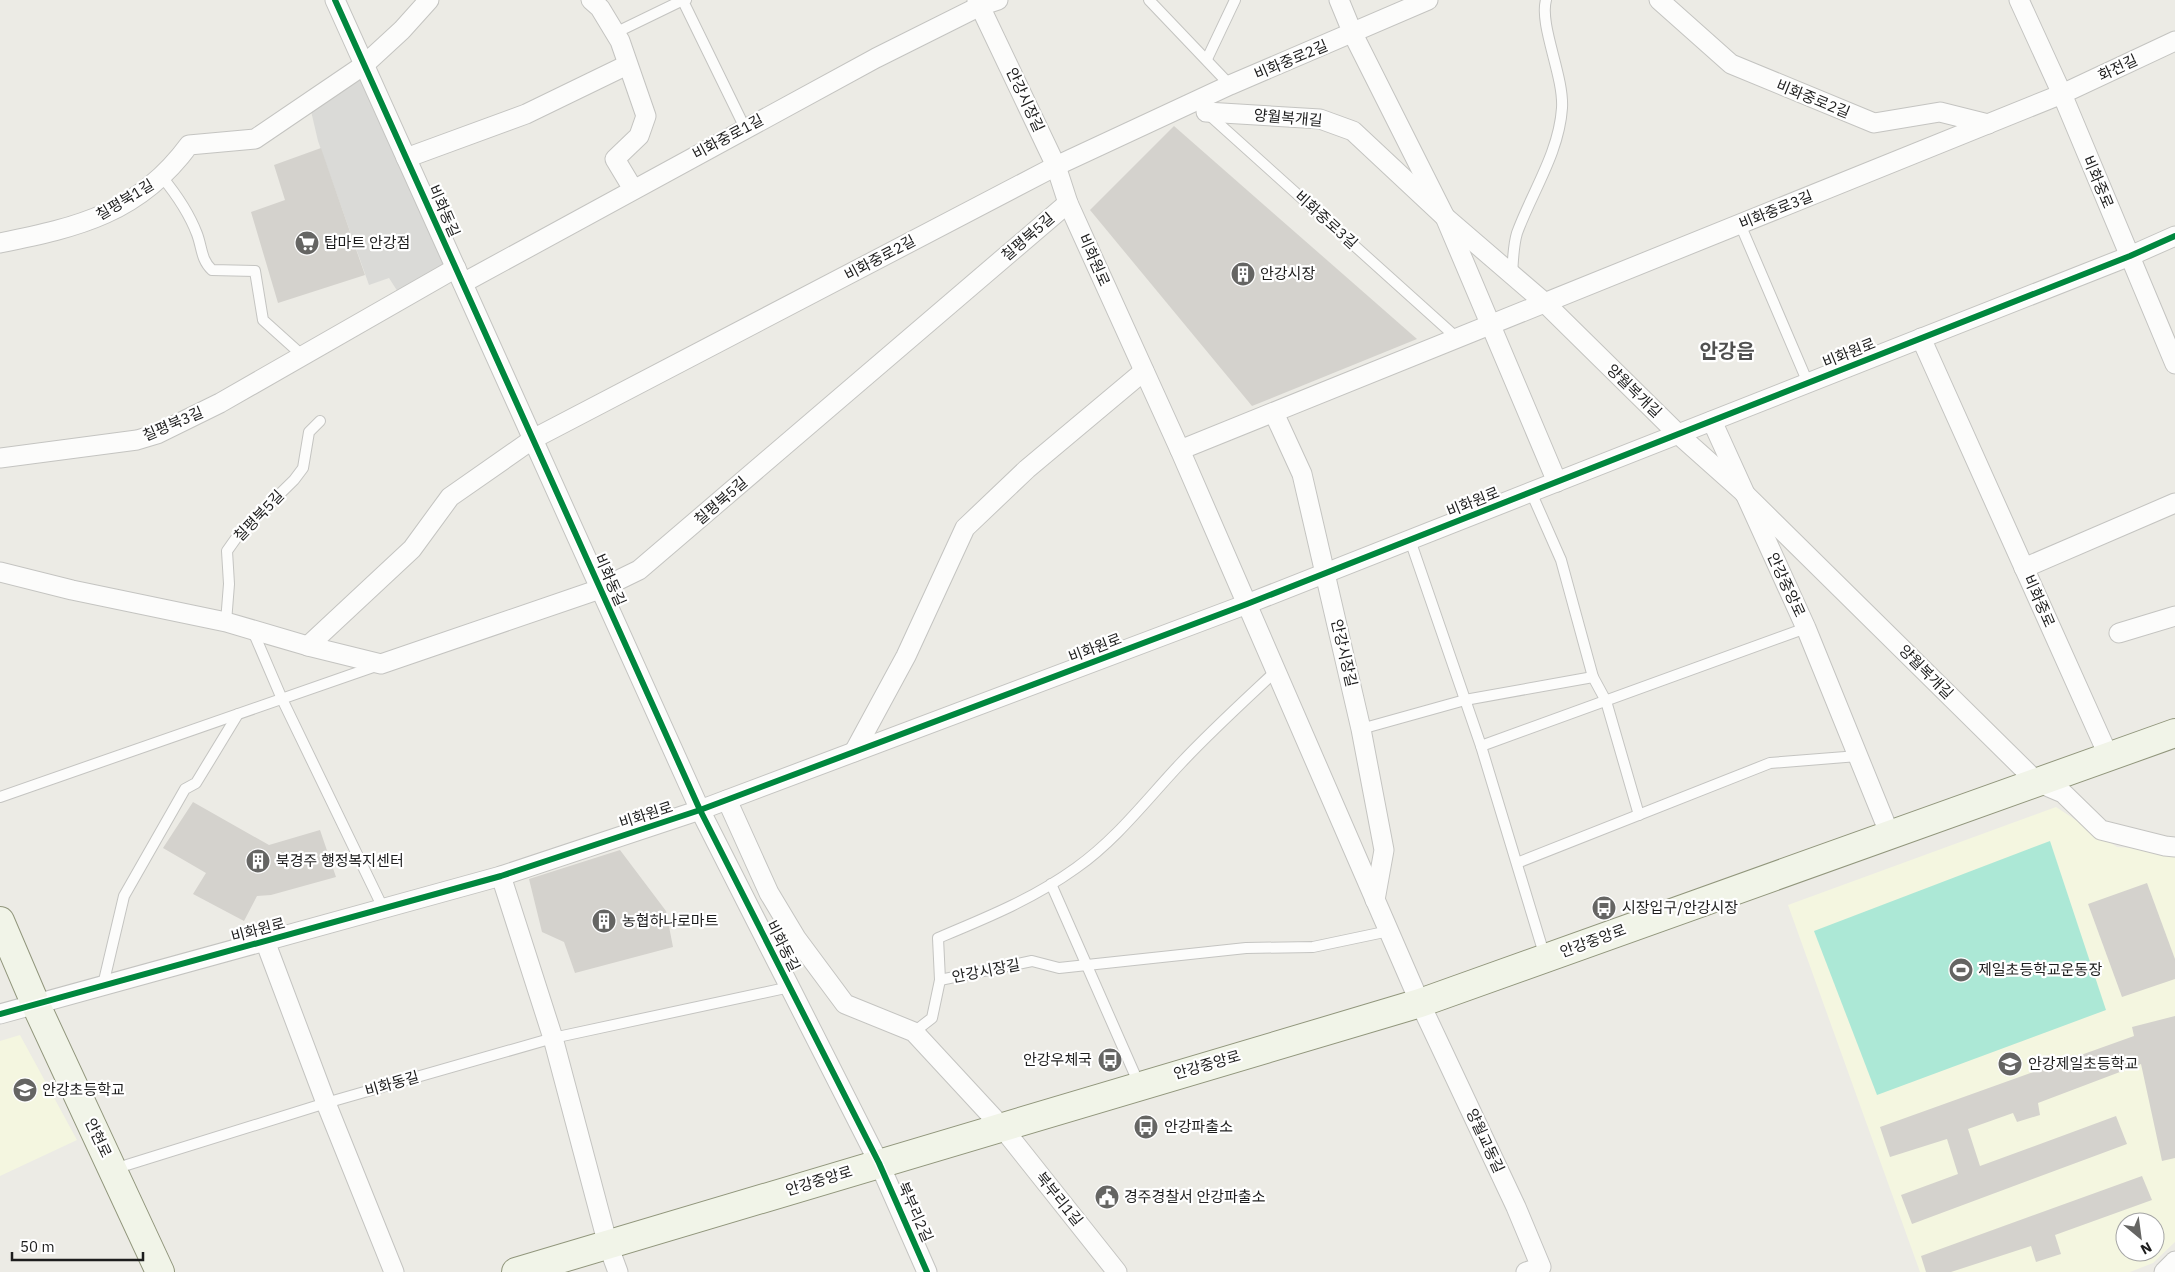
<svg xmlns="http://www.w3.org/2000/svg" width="2175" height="1272" viewBox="0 0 2175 1272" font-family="'IBM Plex Sans','Noto Sans KR',sans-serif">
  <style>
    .education { fill: #f4f6e0; fill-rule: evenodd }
    .pitch { fill: #ace8d6 }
    .parking { fill: #dadad7 }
    .building { fill: #d4d2cd }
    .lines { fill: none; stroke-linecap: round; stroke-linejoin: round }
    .lane-casing { stroke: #c4c4c1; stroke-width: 12 }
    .street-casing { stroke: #c4c4c1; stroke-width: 21 }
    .secondary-casing { stroke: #91967c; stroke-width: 30 }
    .lane { stroke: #fcfcfb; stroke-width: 10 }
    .street { stroke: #fcfcfb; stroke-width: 19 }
    .secondary { stroke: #f1f4e8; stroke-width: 28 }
    .cycleway-casing { stroke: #fff; stroke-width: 9 }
    .cycleway { stroke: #00873e; stroke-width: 6 }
    .labels { text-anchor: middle; stroke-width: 4.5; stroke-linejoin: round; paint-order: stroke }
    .street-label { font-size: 15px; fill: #1d1d1d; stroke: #fff }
    .poi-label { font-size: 15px; fill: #1d1d1d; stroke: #fff; text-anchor: start }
    .district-label { font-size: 20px; font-weight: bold; fill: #505050; stroke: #fff }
  </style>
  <rect width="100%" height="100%" fill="#ecebe5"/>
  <g class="education">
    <path d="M 2056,807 L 2117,847 L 2175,851 L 2175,1242 L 2153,1263 L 2130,1272 L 1920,1272 L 1788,905 ZM 2125,1222 L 2155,1222 L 2155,1252 L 2125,1252 Z"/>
    <path d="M 20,1035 L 77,1140 L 0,1176 L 0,1041 Z"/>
  </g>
  <path class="pitch" d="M 2050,841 L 2106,1010 L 1877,1095 L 1814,931 Z"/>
  <path class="parking" d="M 359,80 L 365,86 L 444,258 L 444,265 L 398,292 L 389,278 L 369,285 L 318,141 L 311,111 Z"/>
  <g class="building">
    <path d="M 1174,126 L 1417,339 L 1252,406 L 1090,210 Z"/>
    <path d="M 321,148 L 365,275 L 278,303 L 251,212 L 285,200 L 274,165 Z"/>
    <path d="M 193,802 L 269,845 L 320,830 L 336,877 L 271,895 L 257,896 L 244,921 L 193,894 L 206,873 L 163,848 Z"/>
    <path d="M 620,850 L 666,911 L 673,947 L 575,973 L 564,942 L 542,932 L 529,879 Z"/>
    <path d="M 2147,883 L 2175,959 L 2175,979 L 2122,997 L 2088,904 Z"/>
    <path d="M 2175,1016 L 2175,1158 L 2162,1161 L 2141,1064 L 2038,1103 L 2040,1115 L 2017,1122 L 2013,1113 L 1968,1129 L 1980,1166 L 2116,1116 L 2127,1144 L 1912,1224 L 1901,1195 L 1958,1174 L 1947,1139 L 1890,1157 L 1880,1127 L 2134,1036 L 2132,1027 Z"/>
    <path d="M 2142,1176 L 2152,1200 L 2055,1235 L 2061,1254 L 2036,1262 L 2031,1246 L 1951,1272 L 1926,1272 L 1921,1256 Z"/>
  </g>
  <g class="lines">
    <defs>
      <g id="lane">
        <path d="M 686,0 L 683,1 L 745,128"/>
        <path d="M 1149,0 L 1230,85"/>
        <path d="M 615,33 L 683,0"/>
        <path d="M 1207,59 L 1235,0"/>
        <path d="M 1207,113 L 1457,338"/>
        <path d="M 162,177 C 176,194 189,213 197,234 C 202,247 201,260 212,270 L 255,271 L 263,320 L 303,356"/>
        <path d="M 1740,224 L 1808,383"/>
        <path d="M 1512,275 C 1513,262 1513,246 1517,233 C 1532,192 1559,153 1562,108 C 1564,76 1539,25 1546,0"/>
        <path d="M 1531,492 L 1561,560 L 1593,677"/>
        <path d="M 1410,540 L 1481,746 L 1545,957"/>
        <path d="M 226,622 L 229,584 L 227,551 L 239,534 L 294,480 L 303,468 L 309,432 L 320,421"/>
        <path d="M 252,629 L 282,699 L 383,908"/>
        <path d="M 1361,729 L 1465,700 L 1593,677 L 1606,701 L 1639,815"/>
        <path d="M 1481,746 L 1806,628"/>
        <path d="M 0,797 L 376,666"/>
        <path d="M 1517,863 L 1770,763 L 1858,756"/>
        <path d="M 1051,884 L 1139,1084"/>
        <path d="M 940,980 L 1032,961 L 1059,968 L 1246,948 L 1313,947 L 1389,931"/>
        <path d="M 103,985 L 124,896 L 185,789 L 196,783 L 238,714"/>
        <path d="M 914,1032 L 932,1018 L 940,980 L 938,938 C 986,918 1033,899 1076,868 C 1117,839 1147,799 1181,763 C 1211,731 1244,701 1276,671"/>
        <path d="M 114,1169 L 326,1103 L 553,1038 L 790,987"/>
      </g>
      <g id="street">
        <path d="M 335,0 L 700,810 L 879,1163 L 927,1272"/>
        <path d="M 591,0 L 600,8 L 620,41 L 646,116 L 639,136 L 615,159 L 633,189"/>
        <path d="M 977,0 L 1056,166 L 1068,203 L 1180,450 L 1420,1003 L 1516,1207 L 1541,1267 L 1526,1272"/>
        <path d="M 1339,0 L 1353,34 L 1445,217 L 1557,482"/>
        <path d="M 1659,0 L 1731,64 L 1874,123 L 1940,112 L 1988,124"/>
        <path d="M 2019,0 L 2062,94 L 2175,364"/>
        <path d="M 1206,112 L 1320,119 L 1353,131 L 1445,217 L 1545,303 L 1678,434 L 1742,491 L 2037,782 L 2063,793 L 2101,830 L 2165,846 L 2175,847"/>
        <path d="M 406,158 L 526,114 L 627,65"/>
        <path d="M 0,243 C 79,227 139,213 189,145 L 255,139 L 364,65 L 402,30 L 429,0"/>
        <path d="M 463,283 L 876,58 L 980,6 L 998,0"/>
        <path d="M 1921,338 L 2109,757"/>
        <path d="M 1274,413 L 1302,474 L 1361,729 L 1384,850 L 1375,900"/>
        <path d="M 1712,421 L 1806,628 L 1890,835"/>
        <path d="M 1180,450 L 2062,94 L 2175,41"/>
        <path d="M 0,458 L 137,440 L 157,434 L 220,403 L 456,268"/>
        <path d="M 2024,568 L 2175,503"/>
        <path d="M 0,572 L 72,590 L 226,622 L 308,646 L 381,664 L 600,589 L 639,570 L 1068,203"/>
        <path d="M 2119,633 L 2175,616"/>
        <path d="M 308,646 L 412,549 L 450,497 L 533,439 L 1056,166 L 1230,85 L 1428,0"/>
        <path d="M 854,752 L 906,656 L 965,528 L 1027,469 L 1144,371"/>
        <path d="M 727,800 L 769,893 L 796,938 L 845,1004 L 914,1032 L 1001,1126 L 1117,1272"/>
        <path d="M 501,876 L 553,1038 L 608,1245 L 618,1272"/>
        <path d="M 265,941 L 326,1103 L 394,1272"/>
        <path d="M 0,1014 L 501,876 L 700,810 L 1247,604 L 2130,256 L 2175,236"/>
        <path d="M 2164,1272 L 2175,1261"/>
      </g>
      <g id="secondary">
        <path d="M 0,921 L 35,1003 L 160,1272"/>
        <path d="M 516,1272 L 1420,1003 L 2175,733"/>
      </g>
    </defs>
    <use href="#lane" class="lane-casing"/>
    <use href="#street" class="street-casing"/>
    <use href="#secondary" class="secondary-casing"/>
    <use href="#lane" class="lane"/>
    <use href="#street" class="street"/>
    <use href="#secondary" class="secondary"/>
    <defs>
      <g id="cycleway">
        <path d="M 335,0 L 700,810 L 879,1163 L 927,1272"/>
        <path d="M 0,1014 L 501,876 L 700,810 L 1247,604 L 2130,256 L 2175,236"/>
      </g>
    </defs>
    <use href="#cycleway" class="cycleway-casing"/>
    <use href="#cycleway" class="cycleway"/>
  </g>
  <defs>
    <symbol id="supermarket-disc" viewBox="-11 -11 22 22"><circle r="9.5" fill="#656563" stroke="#fff"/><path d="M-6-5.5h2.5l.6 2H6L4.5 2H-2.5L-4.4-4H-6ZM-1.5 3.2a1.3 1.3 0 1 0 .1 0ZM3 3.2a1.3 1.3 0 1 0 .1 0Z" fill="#fff"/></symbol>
    <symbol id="building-disc" viewBox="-11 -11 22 22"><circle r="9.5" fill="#656563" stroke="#fff"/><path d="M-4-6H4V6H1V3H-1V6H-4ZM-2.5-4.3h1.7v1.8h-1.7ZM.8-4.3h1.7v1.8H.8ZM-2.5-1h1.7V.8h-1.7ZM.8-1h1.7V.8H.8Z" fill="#fff"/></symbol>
    <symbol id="bus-disc" viewBox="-11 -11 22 22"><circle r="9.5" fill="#656563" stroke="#fff"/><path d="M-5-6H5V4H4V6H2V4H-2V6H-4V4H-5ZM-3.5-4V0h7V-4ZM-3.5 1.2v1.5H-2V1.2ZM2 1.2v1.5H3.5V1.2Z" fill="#fff"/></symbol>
    <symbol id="stadium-disc" viewBox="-11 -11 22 22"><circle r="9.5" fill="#656563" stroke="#fff"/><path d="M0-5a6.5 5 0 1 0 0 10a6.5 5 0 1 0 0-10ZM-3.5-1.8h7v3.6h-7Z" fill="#fff"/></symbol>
    <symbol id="school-disc" viewBox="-11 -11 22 22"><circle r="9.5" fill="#656563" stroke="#fff"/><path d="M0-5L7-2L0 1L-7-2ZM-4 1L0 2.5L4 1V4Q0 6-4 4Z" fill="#fff"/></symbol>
    <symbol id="civic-disc" viewBox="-11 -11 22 22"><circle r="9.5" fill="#656563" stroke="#fff"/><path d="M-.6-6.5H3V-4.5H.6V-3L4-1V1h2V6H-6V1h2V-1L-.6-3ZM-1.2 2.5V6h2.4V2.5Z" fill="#fff"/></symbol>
  </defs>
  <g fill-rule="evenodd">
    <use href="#supermarket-disc" x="293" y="229" width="28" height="28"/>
    <use href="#building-disc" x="1229" y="260" width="28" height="28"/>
    <use href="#building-disc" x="244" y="847" width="28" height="28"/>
    <use href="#bus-disc" x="1590" y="894" width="28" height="28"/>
    <use href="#building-disc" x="590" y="907" width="28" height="28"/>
    <use href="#stadium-disc" x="1947" y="956" width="28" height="28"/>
    <use href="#bus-disc" x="1096" y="1046" width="28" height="28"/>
    <use href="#school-disc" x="1996" y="1050" width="28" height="28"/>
    <use href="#school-disc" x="11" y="1076" width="28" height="28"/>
    <use href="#bus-disc" x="1132" y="1113" width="28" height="28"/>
    <use href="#civic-disc" x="1093" y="1183" width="28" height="28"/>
  </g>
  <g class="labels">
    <g class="street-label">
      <text transform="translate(1291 60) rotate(-23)" y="5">비화중로2길</text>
      <text transform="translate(2118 68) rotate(-25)" y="5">화전길</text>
      <text transform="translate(1813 99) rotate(22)" y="5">비화중로2길</text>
      <text transform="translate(1025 100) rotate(65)" y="5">안강시장길</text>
      <text transform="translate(1288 118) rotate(5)" y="5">양월복개길</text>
      <text transform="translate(728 137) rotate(-28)" y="5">비화중로1길</text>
      <text transform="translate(2098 182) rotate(67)" y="5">비화중로</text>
      <text transform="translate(125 200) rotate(-31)" y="5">칠평북1길</text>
      <text transform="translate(1776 210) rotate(-22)" y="5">비화중로3길</text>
      <text transform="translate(444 211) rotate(66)" y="5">비화동길</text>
      <text transform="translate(1326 220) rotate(42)" y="5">비화중로3길</text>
      <text transform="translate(1028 237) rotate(-41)" y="5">칠평북5길</text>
      <text transform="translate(880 258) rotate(-28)" y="5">비화중로2길</text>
      <text transform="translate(1094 260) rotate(66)" y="5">비화원로</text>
      <text transform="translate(1849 353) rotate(-22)" y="5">비화원로</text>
      <text transform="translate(1634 391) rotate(44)" y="5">양월복개길</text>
      <text transform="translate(173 424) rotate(-23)" y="5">칠평북3길</text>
      <text transform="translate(721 501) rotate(-41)" y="5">칠평북5길</text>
      <text transform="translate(1473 502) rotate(-22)" y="5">비화원로</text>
      <text transform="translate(259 516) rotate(-46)" y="5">칠평북5길</text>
      <text transform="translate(610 580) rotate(66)" y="5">비화동길</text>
      <text transform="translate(1786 585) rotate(65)" y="5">안강중앙로</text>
      <text transform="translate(2039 601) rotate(66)" y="5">비화중로</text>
      <text transform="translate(1095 648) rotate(-21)" y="5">비화원로</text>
      <text transform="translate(1344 653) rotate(77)" y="5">안강시장길</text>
      <text transform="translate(1926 672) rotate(45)" y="5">양월복개길</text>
      <text transform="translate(646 815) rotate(-18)" y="5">비화원로</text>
      <text transform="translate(258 930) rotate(-15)" y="5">비화원로</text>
      <text transform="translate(1593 941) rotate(-20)" y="5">안강중앙로</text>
      <text transform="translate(783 946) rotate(63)" y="5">비화동길</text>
      <text transform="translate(986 971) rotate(-11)" y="5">안강시장길</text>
      <text transform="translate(1207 1065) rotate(-16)" y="5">안강중앙로</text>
      <text transform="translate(392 1084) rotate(-16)" y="5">비화동길</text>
      <text transform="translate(98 1138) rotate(65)" y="5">안현로</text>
      <text transform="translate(1485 1141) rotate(65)" y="5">양월교동길</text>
      <text transform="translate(819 1181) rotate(-17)" y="5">안강중앙로</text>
      <text transform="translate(1059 1199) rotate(51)" y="5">북부리1길</text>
      <text transform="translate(915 1212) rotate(66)" y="5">북부리2길</text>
    </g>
    <g class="poi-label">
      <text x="324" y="248">탑마트 안강점</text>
      <text x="1260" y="279">안강시장</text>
      <text x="276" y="866">북경주 행정복지센터</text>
      <text x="1622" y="913">시장입구/안강시장</text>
      <text x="622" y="926">농협하나로마트</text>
      <text x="1978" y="975">제일초등학교운동장</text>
      <text x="1092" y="1065" text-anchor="end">안강우체국</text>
      <text x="2028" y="1069">안강제일초등학교</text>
      <text x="42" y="1095">안강초등학교</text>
      <text x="1164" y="1132">안강파출소</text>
      <text x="1124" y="1202">경주경찰서 안강파출소</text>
    </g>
    <g class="district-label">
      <text x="1727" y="358">안강읍</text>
    </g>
  </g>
  <g transform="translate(2140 1237) rotate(151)"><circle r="24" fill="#ffffff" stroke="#a5a5a5"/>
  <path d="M0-4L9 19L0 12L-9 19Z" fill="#656563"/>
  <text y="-8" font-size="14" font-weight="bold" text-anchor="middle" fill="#1d1d1d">N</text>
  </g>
  <path d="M12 1252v8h131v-8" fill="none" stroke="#1d1d1d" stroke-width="2.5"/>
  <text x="20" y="1252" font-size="15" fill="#1d1d1d" stroke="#ffffff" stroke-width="4" paint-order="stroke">50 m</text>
</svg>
